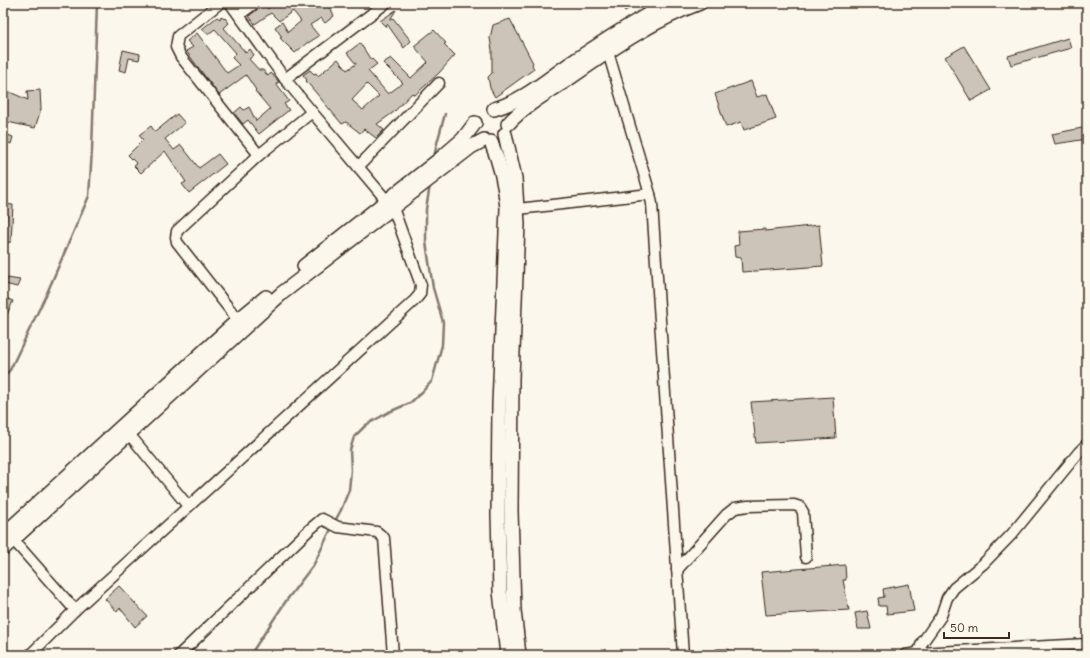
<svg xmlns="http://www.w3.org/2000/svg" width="1090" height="658" viewBox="0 0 1090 658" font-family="Delius,sans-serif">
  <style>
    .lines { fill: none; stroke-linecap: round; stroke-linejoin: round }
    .stream { stroke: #85796d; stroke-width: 2.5 }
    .building { fill: #ccc4b9; stroke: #3b2a1e; fill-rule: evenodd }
    .minor-casing { stroke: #3b2a1e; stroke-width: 13 }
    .major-casing { stroke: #3b2a1e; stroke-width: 16 }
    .minor { stroke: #fbf7ec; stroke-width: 10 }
    .major { stroke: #fbf7ec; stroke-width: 13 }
  </style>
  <rect width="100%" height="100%" fill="#fbf7ec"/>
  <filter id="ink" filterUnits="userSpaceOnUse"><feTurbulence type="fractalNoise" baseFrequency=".025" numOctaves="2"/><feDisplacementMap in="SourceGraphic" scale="8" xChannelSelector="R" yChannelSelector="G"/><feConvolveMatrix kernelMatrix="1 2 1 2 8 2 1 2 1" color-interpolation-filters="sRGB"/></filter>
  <g filter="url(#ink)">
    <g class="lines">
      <g class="stream">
        <path d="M 434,158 L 437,143 L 445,114"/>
        <path d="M 3,378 L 10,370 L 47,293 L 89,196 L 92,150 L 97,3"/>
        <path d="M 334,523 L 341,510 L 349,490 L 351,470 L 350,450 L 354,437 L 366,425 L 389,412 L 410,403 L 422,392 L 432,381 L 442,345 L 443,322 L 433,288 L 426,242 L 426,209 L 430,185"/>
        <path d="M 250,655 L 286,601 L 314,564 L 332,527"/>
      </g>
    </g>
    <g class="building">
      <path d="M 262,3 L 268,9 L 275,3 L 328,3 L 334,16 L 325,23 L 321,18 L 310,25 L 319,36 L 308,43 L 308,42 L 295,53 L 280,38 L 282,37 L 275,27 L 282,22 L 288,32 L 301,21 L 293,11 L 279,21 L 271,13 L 255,24 L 249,16 L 259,8 Z"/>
      <path d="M 619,3 L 637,3 L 625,11 Z"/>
      <path d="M 396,10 L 390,20 L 393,18 L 411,41 L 404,48 L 387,24 L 386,27 L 380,21 Z"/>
      <path d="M 221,16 L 224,19 L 225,18 L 229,23 L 224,28 L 246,53 L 250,49 L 254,55 L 249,59 L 259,70 L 263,70 L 268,76 L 271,73 L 279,82 L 276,84 L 289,101 L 284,104 L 289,110 L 259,134 L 248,120 L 243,124 L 234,113 L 241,107 L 244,110 L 249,107 L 256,121 L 270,109 L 255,91 L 256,90 L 246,75 L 219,95 L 186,51 L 193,47 L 187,41 L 197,33 L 227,73 L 239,65 L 232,58 L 236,53 L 215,29 L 208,34 L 202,29 L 217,17 L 220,19 Z"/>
      <path d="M 510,19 L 533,63 L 532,65 L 534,69 L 495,97 L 490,88 L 488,77 L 492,73 L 492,50 L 490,38 L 493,25 Z"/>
      <path d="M 434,30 L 446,43 L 444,44 L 455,55 L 439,73 L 415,95 L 412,93 L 394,112 L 377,124 L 384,130 L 376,138 L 364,129 L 360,133 L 346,122 L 342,124 L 306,81 L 307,80 L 303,75 L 310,70 L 314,74 L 316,73 L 318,76 L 338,59 L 347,70 L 356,64 L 347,53 L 360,43 L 371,60 L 372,59 L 377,64 L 368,71 L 388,94 L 403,83 L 383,63 L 391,58 L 411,78 L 428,62 L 414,46 ZM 367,84 L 379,96 L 363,110 L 352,100 Z"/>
      <path d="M 1068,38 L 1071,48 L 1011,65 L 1008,56 Z"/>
      <path d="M 964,46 L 991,90 L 971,101 L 945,57 Z"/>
      <path d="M 123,50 L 140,54 L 139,60 L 129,58 L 126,72 L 119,70 Z"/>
      <path d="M 751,81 L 757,97 L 767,94 L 776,119 L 744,130 L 741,122 L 726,127 L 715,94 Z"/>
      <path d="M 5,90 L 28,100 L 27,91 L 40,90 L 41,109 L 35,128 L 3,121 L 3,95 Z"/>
      <path d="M 177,114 L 185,123 L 165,139 L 174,150 L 181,145 L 199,168 L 218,154 L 226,164 L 189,193 L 182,184 L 186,182 L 165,151 L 141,173 L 134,166 L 137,164 L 128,155 L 143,140 L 139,135 L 151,126 L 155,132 Z"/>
      <path d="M 1087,127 L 1087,139 L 1055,144 L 1052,134 Z"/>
      <path d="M 3,133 L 13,137 L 11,144 L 3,140 Z"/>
      <path d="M 3,204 L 13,205 L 11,242 L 3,243 L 7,214 L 3,213 Z"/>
      <path d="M 819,225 L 823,266 L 742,272 L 741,258 L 735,257 L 734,246 L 739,245 L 738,231 L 765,229 L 765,231 Z"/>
      <path d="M 7,278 L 20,280 L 17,287 L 5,284 Z"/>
      <path d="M 3,297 L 13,301 L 3,324 Z"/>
      <path d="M 833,397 L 836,438 L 756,443 L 751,402 Z"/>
      <path d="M 845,565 L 846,580 L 843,580 L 849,610 L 766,615 L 761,572 Z"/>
      <path d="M 909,584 L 914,611 L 887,614 L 886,606 L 879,606 L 878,598 L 884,597 L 883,589 Z"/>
      <path d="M 119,586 L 147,616 L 135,627 L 120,608 L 117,612 L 105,599 Z"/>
      <path d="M 867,611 L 871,629 L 858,629 L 855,613 Z"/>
    </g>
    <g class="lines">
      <defs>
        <g id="minor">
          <path d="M 220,3 L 178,36 L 176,47 L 181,57 L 259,155"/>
          <path d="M 230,3 L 285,79 L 312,112 L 387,201"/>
          <path d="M 239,15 L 255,3"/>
          <path d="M 608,52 L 650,194 L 652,204 L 683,655"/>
          <path d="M 285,79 L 386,3"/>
          <path d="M 358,167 L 439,83"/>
          <path d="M 518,209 L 650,194"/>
          <path d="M 238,320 L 177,242 L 176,237 L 177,231 L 259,155 L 312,112"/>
          <path d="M 129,434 L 188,506"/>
          <path d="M 9,535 L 75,610"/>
          <path d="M 677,570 L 726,515 L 735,508 L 748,506 L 794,505 L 800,507 L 803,512 L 806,557"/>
          <path d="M 918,653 L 922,643 L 941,616 L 947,598 L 954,588 L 983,564 L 1012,534 L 1079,452 L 1087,444"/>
          <path d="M 30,655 L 75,610 L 415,300 L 420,294 L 421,285 L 393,208"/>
          <path d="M 179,655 L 309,530 L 322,519 L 338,527 L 377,532 L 384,538 L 393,655"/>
          <path d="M 718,655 L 727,655"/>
          <path d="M 905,655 L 918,653 L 1087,644"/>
        </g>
        <g id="major">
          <path d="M 494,109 C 522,101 545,81 568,65 C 601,43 634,21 669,3"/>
          <path d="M 508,124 C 524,106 547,93 567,80 C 609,51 651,21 700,3"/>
          <path d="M 505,134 L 515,178 L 518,224 L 512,378 L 511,511 L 514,610 L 519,655"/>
          <path d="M 491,142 C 500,163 505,185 507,208 L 499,404 L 498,514 L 500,591 L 507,655"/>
          <path d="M 304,266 L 441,158 L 463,139 L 475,123"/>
          <path d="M 3,535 L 238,320 L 266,297"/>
          <path d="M 3,549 L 281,294 L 471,147 L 484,140"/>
        </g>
      </defs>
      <use href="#minor" class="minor-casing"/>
      <use href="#major" class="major-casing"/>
      <use href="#minor" class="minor"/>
      <use href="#major" class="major"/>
    </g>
  </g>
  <rect width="1090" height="658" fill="none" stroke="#fbf7ec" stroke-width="16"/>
  <rect x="8" y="8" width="1074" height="642" fill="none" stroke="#3b2a1e" stroke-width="1.5" filter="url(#ink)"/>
  <path d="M944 632v6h65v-6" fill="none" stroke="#3b2a1e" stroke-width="2"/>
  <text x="950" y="632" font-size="12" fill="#3b2a1e" stroke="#fbf7ec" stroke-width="3" paint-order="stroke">50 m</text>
</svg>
